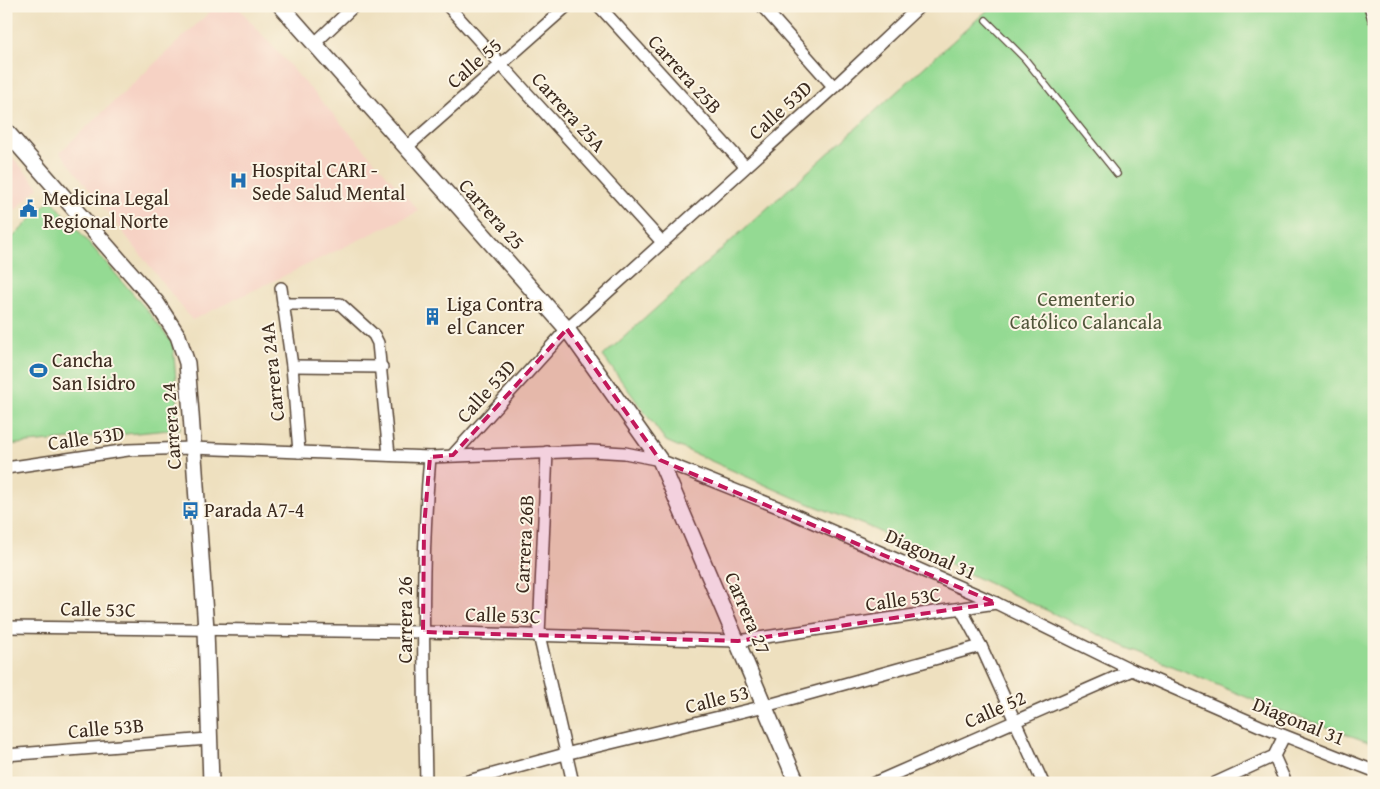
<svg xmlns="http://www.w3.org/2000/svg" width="1380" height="789" viewBox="0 0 1380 789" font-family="'Gentium Book Plus',serif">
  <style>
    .built { fill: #f6d2c4 }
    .green { fill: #94da93; stroke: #688258 }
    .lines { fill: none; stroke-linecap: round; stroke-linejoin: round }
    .lane-casing { stroke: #564536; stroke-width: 8 }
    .street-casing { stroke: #564536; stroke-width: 14 }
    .secondary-casing { stroke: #564536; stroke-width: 18 }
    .lane { stroke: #fff; stroke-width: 5.5 }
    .street { stroke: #fff; stroke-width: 11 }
    .secondary { stroke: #fff; stroke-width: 15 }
    .marked { fill: #c2185b; fill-opacity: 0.2; stroke: #c2185b; stroke-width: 4; stroke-dasharray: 10 6; stroke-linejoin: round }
    .labels { text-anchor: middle; stroke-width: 4; stroke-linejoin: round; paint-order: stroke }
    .street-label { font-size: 20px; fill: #3b2a1e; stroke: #fcf5e5 }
    .poi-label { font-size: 20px; fill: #3b2a1e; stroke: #fcf5e5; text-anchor: start }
    .park-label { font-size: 20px; fill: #51563b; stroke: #fcf5e5 }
  </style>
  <rect width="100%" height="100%" fill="#fcf5e5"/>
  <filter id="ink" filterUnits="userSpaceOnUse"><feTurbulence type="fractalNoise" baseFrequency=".02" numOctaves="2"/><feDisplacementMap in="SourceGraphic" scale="10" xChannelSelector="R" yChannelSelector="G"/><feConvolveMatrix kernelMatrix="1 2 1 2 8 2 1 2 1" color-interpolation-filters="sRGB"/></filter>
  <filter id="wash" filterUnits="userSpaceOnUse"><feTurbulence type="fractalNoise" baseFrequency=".0096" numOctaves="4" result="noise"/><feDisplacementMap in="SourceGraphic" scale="20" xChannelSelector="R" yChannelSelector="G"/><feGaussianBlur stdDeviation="1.12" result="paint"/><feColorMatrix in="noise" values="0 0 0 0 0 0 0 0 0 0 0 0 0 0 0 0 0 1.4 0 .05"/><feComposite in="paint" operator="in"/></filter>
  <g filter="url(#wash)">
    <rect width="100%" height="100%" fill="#eee0bf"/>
    <g class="built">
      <path d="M 216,6 L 237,6 L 419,211 L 192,320 L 60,152 Z"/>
      <path d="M 6,150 L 39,187 L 6,219 Z"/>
    </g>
    <g class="green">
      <path d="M 992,6 L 1366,6 L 1374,34 L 1374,744 L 1270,707 L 1110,640 L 869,527 L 797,499 L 666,441 L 603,356 Z"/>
      <path d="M 51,199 L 146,309 L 173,344 L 180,429 L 6,445 L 6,244 Z"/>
    </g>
  </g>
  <g filter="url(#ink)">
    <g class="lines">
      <defs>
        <path id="lane" d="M 986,20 L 1025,59 L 1117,174"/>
        <g id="street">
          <path d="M 448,6 L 662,242"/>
          <path d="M 599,6 L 745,166"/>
          <path d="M 762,6 L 834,87"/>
          <path d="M 1370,6 L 1374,19"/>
          <path d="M 315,43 L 354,6"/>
          <path d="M 406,148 L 567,6"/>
          <path d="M 281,288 L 292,366 L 299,452"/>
          <path d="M 283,304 L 340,304 L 374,335 L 378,343 L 389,455"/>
          <path d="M 292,366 L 382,367"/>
          <path d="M 547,452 L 539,635 L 573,783"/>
          <path d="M 453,455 L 567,329 L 834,87 L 920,6"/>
          <path d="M 6,468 L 128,450 L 192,448 L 430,457 L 591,451 L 625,453 L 660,460 L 780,508 L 996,603 L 1132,670 L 1260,726 L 1374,771"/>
          <path d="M 961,609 L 981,646 L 1043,783"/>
          <path d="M 6,627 L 423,632 L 738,641 L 996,603"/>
          <path d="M 6,755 L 208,739"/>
          <path d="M 1274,756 L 1286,783"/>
          <path d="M 426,783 C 424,674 420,566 430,457"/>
          <path d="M 461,783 L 565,754 L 765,706 L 981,646"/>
          <path d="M 874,783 L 1132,670"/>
          <path d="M 1215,783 L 1274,756 L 1284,736"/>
        </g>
        <g id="secondary">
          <path d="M 281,6 L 567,329 L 660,460 L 797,783"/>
          <path d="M 6,131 L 156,302 L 178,336 L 187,363 L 191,414 L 206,629 L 211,783"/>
        </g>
      </defs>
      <use href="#lane" class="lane-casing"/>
      <use href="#street" class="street-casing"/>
      <use href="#secondary" class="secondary-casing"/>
      <use href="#lane" class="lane"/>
      <use href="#street" class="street"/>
      <use href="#secondary" class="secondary"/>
    </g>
  </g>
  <path class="marked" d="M 567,329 L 660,460 L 996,603 L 738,641 L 423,632 L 424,527 L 430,457 L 453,455 Z"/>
  <defs>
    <symbol id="hospital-bare" viewBox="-9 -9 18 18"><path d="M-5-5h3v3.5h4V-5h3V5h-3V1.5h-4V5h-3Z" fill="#1f6fb2" stroke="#fcf5e5" stroke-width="2.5" paint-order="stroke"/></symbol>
    <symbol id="civic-bare" viewBox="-9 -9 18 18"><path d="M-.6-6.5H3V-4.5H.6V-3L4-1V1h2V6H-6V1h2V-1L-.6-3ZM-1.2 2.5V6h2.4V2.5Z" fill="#1f6fb2" stroke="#fcf5e5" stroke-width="2.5" paint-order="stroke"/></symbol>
    <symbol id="building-bare" viewBox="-9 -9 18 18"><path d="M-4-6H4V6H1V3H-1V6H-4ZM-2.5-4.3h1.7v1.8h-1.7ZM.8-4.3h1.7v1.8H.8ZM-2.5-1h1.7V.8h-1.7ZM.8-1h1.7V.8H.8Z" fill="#1f6fb2" stroke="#fcf5e5" stroke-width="2.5" paint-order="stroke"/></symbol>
    <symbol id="stadium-bare" viewBox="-9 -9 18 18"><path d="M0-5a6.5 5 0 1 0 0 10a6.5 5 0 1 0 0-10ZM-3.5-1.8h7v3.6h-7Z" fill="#1f6fb2" stroke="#fcf5e5" stroke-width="2.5" paint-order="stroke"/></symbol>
    <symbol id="bus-bare" viewBox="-9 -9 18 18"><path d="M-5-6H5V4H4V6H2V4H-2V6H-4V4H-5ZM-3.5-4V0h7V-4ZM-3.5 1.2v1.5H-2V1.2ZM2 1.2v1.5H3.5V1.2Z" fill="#1f6fb2" stroke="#fcf5e5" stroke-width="2.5" paint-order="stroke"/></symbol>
  </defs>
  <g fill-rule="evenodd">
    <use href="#hospital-bare" x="226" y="168" width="25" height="25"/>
    <use href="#civic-bare" x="16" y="196" width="25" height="25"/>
    <use href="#building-bare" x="420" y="304" width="25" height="25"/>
    <use href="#stadium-bare" x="26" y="358" width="25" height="25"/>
    <use href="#bus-bare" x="178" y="498" width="25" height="25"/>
  </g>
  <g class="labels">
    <g class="street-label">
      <text transform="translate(474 63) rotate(-41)" y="7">Calle 55</text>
      <text transform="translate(685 74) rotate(48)" y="7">Carrera 25B</text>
      <text transform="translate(780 110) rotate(-42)" y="7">Calle 53D</text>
      <text transform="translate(569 112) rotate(48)" y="7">Carrera 25A</text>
      <text transform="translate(492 214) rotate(48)" y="7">Carrera 25</text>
      <text transform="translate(272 372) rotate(-96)" y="7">Carrera 24A</text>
      <text transform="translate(486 391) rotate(-48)" y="7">Calle 53D</text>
      <text transform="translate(171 426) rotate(-94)" y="7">Carrera 24</text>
      <text transform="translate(86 438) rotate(-8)" y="7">Calle 53D</text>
      <text transform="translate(524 544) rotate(-87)" y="7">Carrera 26B</text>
      <text transform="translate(931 554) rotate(24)" y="7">Diagonal 31</text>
      <text transform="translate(903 599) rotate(-8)" y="7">Calle 53C</text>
      <text transform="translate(98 609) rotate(1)" y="7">Calle 53C</text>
      <text transform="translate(748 613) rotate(67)" y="7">Carrera 27</text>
      <text transform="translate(503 615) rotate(2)" y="7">Calle 53C</text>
      <text transform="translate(405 620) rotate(-90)" y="7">Carrera 26</text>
      <text transform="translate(717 699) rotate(-14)" y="7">Calle 53</text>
      <text transform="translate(995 709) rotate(-24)" y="7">Calle 52</text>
      <text transform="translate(1299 721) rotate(22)" y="7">Diagonal 31</text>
      <text transform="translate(106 728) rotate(-5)" y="7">Calle 53B</text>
    </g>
    <g class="poi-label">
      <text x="252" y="177">Hospital CARI -<tspan x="252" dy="23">Sede Salud Mental</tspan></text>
      <text x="43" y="205">Medicina Legal<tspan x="43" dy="23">Regional Norte</tspan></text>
      <text x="447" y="311">Liga Contra<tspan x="447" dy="23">el Cancer</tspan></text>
      <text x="52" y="367">Cancha<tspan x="52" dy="23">San Isidro</tspan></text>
      <text x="204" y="517">Parada A7-4</text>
    </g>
    <g class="park-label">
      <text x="1086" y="306">Cementerio<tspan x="1086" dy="23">Católico Calancala</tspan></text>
    </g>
  </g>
  <rect width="1380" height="789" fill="none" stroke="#fcf5e5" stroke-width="25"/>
</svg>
